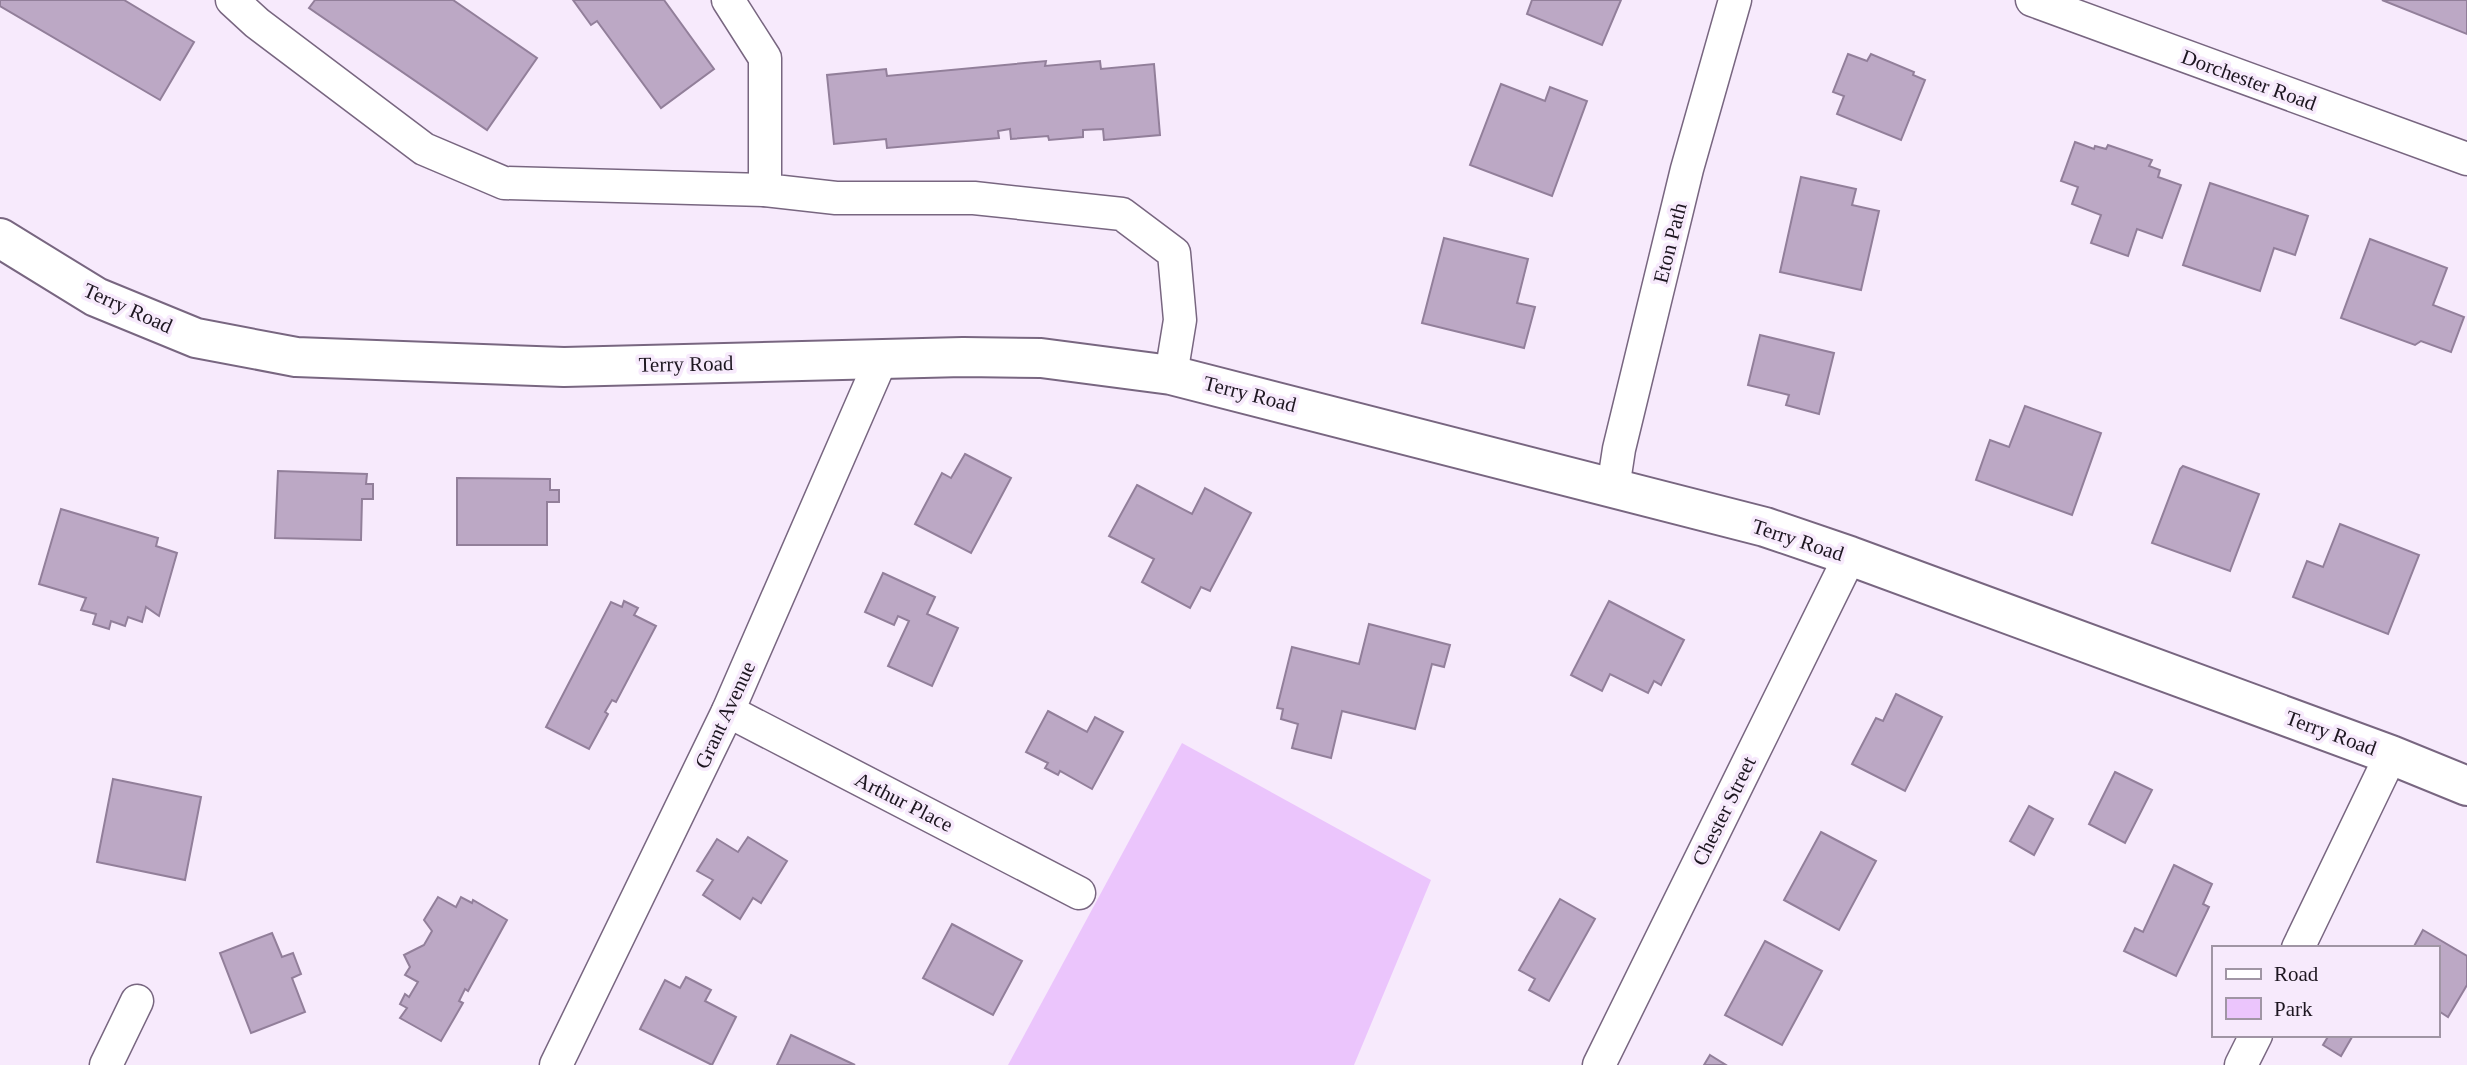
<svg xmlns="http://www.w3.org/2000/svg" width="2467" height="1065" viewBox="0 0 2467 1065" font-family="Georgia,serif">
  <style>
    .green { fill: #ebc5fc }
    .building { fill: #bca8c5; stroke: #927f9a; stroke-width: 2 }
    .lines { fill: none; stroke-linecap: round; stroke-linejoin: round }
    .minor-casing { stroke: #786680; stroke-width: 35 }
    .tertiary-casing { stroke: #786680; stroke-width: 42 }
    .minor { stroke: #fff; stroke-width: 32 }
    .tertiary { stroke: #fff; stroke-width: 38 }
    .labels { text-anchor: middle; stroke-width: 7; stroke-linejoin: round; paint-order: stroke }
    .street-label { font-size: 21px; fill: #1d1620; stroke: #f7eafc }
  </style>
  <rect width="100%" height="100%" fill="#f7eafc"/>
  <path class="green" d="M 1182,743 L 1431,880 L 1354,1065 L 1008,1065 Z"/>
  <g class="building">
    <path d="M 0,0 L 124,0 L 194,42 L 160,100 L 0,6 Z"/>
    <path d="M 315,0 L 453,0 L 537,58 L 487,130 L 309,8 Z"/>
    <path d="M 573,0 L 664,0 L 714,69 L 661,108 L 597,21 L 591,25 Z"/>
    <path d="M 1532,0 L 1621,0 L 1602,45 L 1527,14 Z"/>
    <path d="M 2382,0 L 2467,0 L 2467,34 Z"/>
    <path d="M 1848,54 L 1867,61 L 1871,54 L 1914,72 L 1913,75 L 1925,80 L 1901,140 L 1837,114 L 1844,96 L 1833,92 Z"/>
    <path d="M 1046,61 L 1045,66 L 1100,61 L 1101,69 L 1154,64 L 1160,135 L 1104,140 L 1103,129 L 1083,130 L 1083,137 L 1049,140 L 1048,136 L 1011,139 L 1010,129 L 998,131 L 999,138 L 887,148 L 886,139 L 834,144 L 827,75 L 886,69 L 887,76 Z"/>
    <path d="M 1501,84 L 1545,101 L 1550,87 L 1587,101 L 1552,196 L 1470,165 Z"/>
    <path d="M 2075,142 L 2094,149 L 2095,146 L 2106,149 L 2108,145 L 2152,160 L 2149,166 L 2160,170 L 2158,177 L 2181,185 L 2162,238 L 2137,229 L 2128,256 L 2091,243 L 2101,215 L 2072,204 L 2078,187 L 2061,181 Z"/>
    <path d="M 1801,177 L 1856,189 L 1852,205 L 1879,211 L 1861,290 L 1780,272 Z"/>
    <path d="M 2210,183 L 2308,216 L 2295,255 L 2274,248 L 2260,291 L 2183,265 Z"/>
    <path d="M 1444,238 L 1528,259 L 1517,303 L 1535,307 L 1524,348 L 1422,323 Z"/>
    <path d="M 2370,239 L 2447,268 L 2433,305 L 2464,317 L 2451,352 L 2421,341 L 2415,345 L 2341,318 Z"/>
    <path d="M 1760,335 L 1834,353 L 1819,414 L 1786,405 L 1789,395 L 1748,385 Z"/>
    <path d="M 2025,406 L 2101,433 L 2072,515 L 1976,480 L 1990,440 L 2009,447 Z"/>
    <path d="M 965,454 L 1011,478 L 971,553 L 915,524 L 942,473 L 951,478 Z"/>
    <path d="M 2183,466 L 2259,494 L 2230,571 L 2152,543 L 2180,469 Z"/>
    <path d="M 278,471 L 367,474 L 366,484 L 373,484 L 373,499 L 362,499 L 361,540 L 275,538 Z"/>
    <path d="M 457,478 L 550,479 L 550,490 L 559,490 L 559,502 L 547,502 L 547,545 L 457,545 Z"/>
    <path d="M 1137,485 L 1192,514 L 1205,488 L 1251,513 L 1210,591 L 1201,587 L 1190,608 L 1142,582 L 1154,559 L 1109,536 Z"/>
    <path d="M 61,509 L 158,538 L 156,546 L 177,553 L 159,616 L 146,607 L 142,622 L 128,617 L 125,626 L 111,621 L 109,629 L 93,624 L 96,614 L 81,610 L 86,598 L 39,584 Z"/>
    <path d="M 2340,524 L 2419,555 L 2388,634 L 2293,597 L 2307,561 L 2323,567 Z"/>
    <path d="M 883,573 L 935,597 L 927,614 L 958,628 L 932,686 L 888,666 L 909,621 L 898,616 L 894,625 L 865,612 Z"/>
    <path d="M 624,601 L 638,608 L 634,615 L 656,626 L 616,702 L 612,700 L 605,712 L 608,714 L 589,749 L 546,727 L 611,602 L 622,607 Z"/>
    <path d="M 1609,601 L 1684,640 L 1661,685 L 1654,681 L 1648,693 L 1610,674 L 1602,691 L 1571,675 Z"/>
    <path d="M 1369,624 L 1450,645 L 1444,667 L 1432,664 L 1415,729 L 1342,711 L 1331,758 L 1292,748 L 1298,724 L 1281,719 L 1283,709 L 1277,708 L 1292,647 L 1359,664 Z"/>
    <path d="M 1896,694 L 1942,717 L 1905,791 L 1852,764 L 1876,718 L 1883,721 Z"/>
    <path d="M 1048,711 L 1087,732 L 1095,717 L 1123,732 L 1092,789 L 1060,771 L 1058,775 L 1045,768 L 1048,763 L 1026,752 Z"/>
    <path d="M 2115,772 L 2152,790 L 2125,843 L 2089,824 Z"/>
    <path d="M 113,779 L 201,797 L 185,880 L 97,862 Z"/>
    <path d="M 2029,806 L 2053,819 L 2034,855 L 2010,841 Z"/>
    <path d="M 1821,832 L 1876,861 L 1839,930 L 1784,900 Z"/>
    <path d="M 748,837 L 787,861 L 761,903 L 753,898 L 740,919 L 703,895 L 713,880 L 697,871 L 717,839 L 738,852 Z"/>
    <path d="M 2174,865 L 2212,884 L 2203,904 L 2209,907 L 2176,976 L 2124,951 L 2135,928 L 2143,932 Z"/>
    <path d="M 438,897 L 456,907 L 461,897 L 472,903 L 473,900 L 507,920 L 468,991 L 465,989 L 459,1001 L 463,1003 L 441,1041 L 400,1018 L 407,1008 L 400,1004 L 405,994 L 409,997 L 418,982 L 405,975 L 410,967 L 404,955 L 424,945 L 432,931 L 424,920 Z"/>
    <path d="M 1560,899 L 1595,919 L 1549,1001 L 1529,990 L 1535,979 L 1519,970 Z"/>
    <path d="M 952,924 L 1022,961 L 993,1015 L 923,978 Z"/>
    <path d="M 2423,930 L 2467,956 L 2467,985 L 2448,1017 L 2437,1010 L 2437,948 L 2413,948 Z"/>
    <path d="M 272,933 L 282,957 L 293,953 L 301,974 L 292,978 L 305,1012 L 251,1033 L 220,953 Z"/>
    <path d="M 1765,941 L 1822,971 L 1782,1045 L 1725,1015 Z"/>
    <path d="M 686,977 L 711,990 L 705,1001 L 736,1017 L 712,1065 L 640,1029 L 665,980 L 680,988 Z"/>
    <path d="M 791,1035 L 855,1065 L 777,1065 Z"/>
    <path d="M 2329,1035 L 2349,1035 L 2352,1037 L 2341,1056 L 2323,1045 Z"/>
    <path d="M 1710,1055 L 1726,1065 L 1704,1065 Z"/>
  </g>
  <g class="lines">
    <defs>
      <g id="minor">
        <path d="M 232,0 L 257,23 L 424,149 L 504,183 L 765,190"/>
        <path d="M 728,0 L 765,58 L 765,190 L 836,198 L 974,198 L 1122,214 L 1174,253 L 1180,320 L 1171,375"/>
        <path d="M 2032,0 L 2467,159"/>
        <path d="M 1613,488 L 1619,449 L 1687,169 L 1735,0"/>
        <path d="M 728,711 L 1079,893"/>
        <path d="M 2298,948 L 2391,755"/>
        <path d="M 106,1065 L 137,1001"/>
        <path d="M 556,1065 L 728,711 L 881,360"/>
        <path d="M 1599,1065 L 1850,556"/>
        <path d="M 2241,1065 L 2256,1035"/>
      </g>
      <path id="tertiary" d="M 0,238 L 96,297 L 196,338 L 296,357 L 564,367 L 963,357 L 1041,358 L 1171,375 L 1765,527 L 1850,556 L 2391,755 L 2467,786"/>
    </defs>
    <use href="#minor" class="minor-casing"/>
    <use href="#tertiary" class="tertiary-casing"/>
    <use href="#minor" class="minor"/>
    <use href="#tertiary" class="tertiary"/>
  </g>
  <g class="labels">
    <g class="street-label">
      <text transform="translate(2249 80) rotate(20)" y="7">Dorchester Road</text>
      <text transform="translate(1670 243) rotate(-76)" y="7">Eton Path</text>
      <text transform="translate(128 308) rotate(24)" y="7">Terry Road</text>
      <text transform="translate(686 364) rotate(-1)" y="7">Terry Road</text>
      <text transform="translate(1250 394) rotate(14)" y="7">Terry Road</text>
      <text transform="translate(1798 540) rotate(18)" y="7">Terry Road</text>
      <text transform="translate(725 715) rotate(-65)" y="7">Grant Avenue</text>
      <text transform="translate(2331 733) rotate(20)" y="7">Terry Road</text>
      <text transform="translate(904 802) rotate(27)" y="7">Arthur Place</text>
      <text transform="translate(1724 811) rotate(-64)" y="7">Chester Street</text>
    </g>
  </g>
  <rect x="2212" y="946" width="228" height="91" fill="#f7eafc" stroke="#a095a4" stroke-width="2"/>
  <rect x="2226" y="969" width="35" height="10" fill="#ffffff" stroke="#a095a4" stroke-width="2"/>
  <text x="2274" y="981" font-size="21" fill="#1d1620">Road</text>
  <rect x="2226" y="998" width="35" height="21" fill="#ebc5fc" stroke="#a095a4" stroke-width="2"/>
  <text x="2274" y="1016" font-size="21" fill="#1d1620">Park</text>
</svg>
